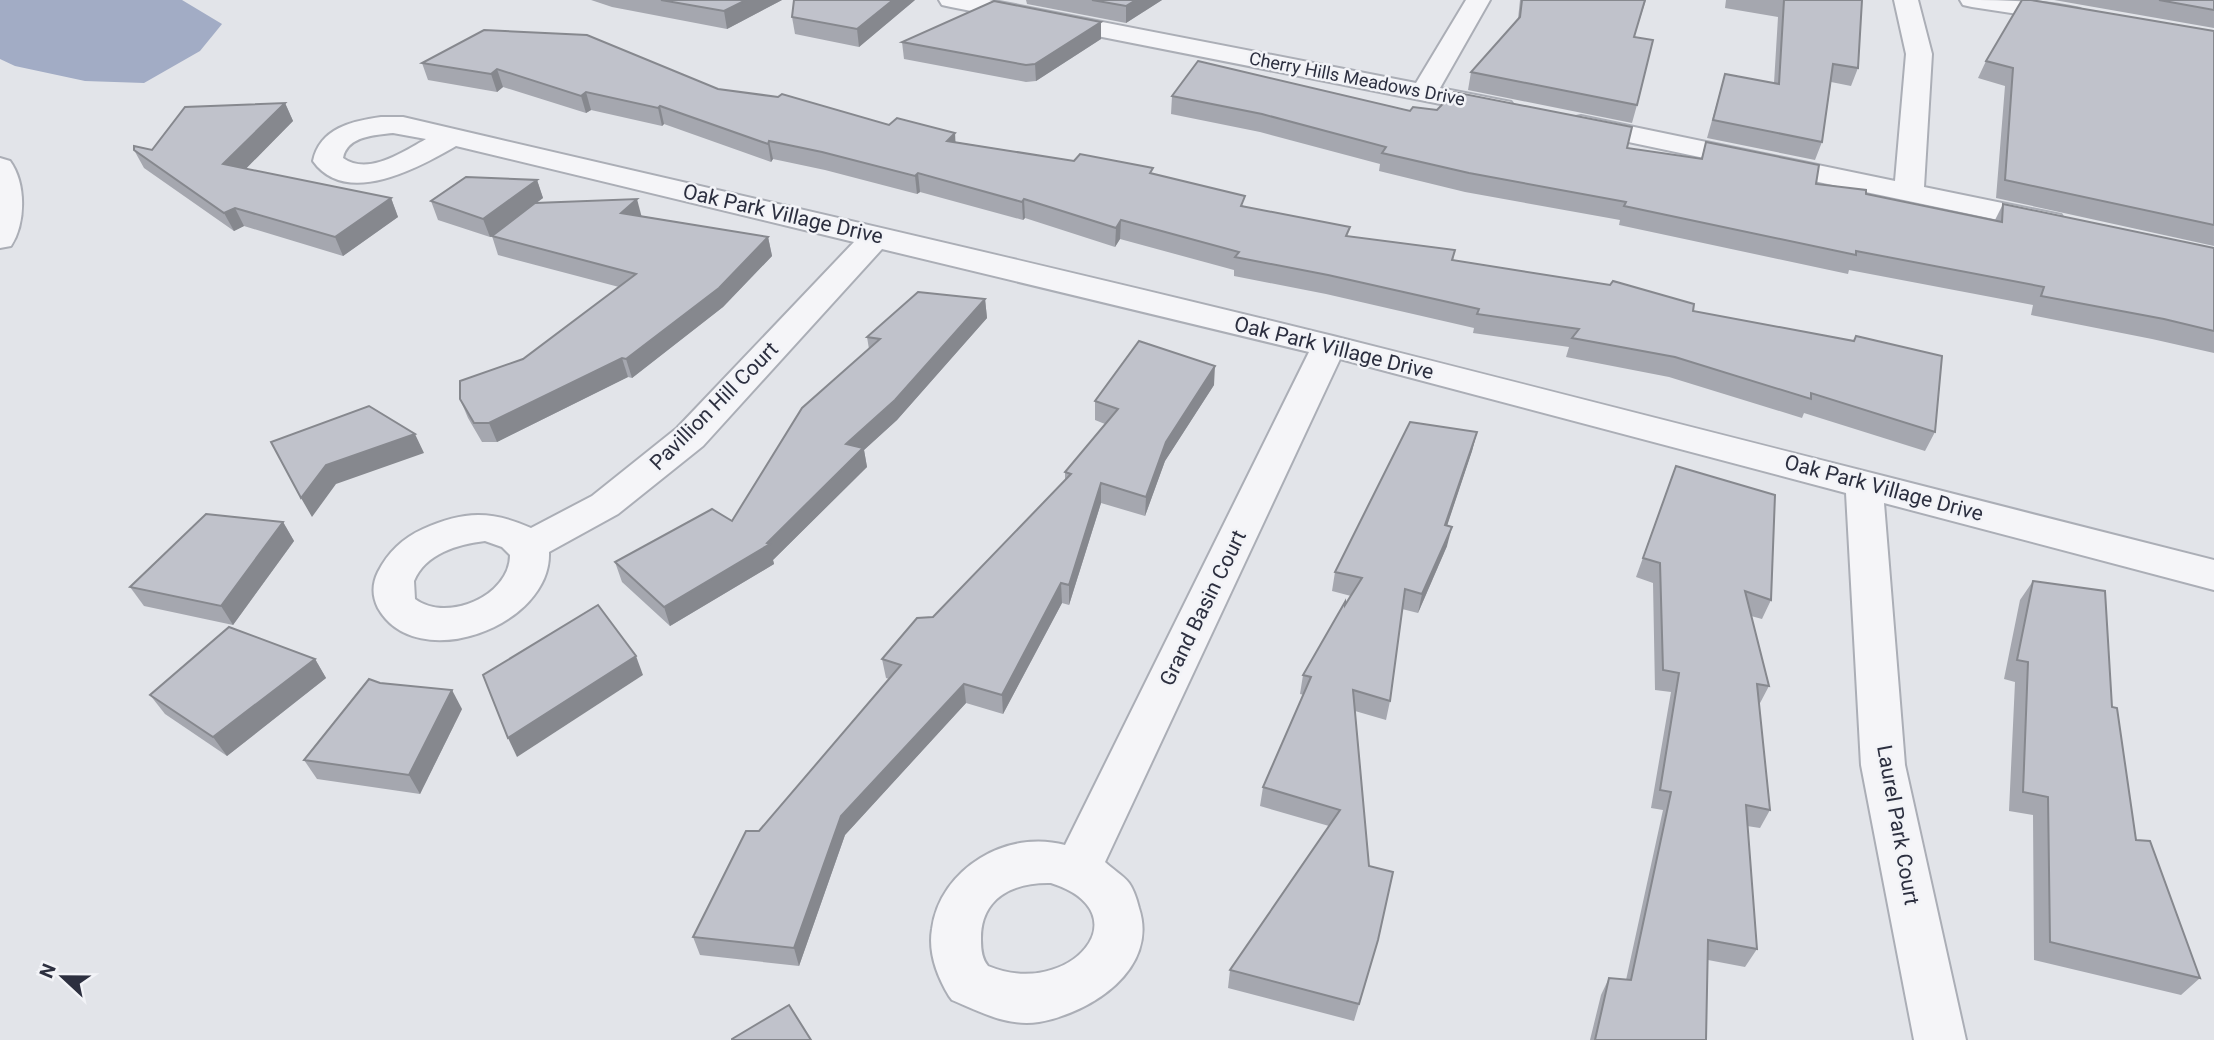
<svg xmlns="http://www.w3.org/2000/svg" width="2214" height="1040" viewBox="0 0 2214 1040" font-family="Roboto,sans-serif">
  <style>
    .water { fill: #a2acc5 }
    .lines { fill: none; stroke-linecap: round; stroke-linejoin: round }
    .minor-casing { stroke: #abaeb6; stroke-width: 4 }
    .minor { fill: #f5f5f8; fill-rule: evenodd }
    .wall { fill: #a5a7af }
    .shaded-wall { fill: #86888e }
    .building { fill: #c0c2cb; stroke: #86888e; stroke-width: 2 }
    .labels { text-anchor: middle; stroke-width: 5; stroke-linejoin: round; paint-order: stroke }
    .far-street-label { font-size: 18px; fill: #2c2f3f; stroke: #f2f3f7 }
    .street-label { font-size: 21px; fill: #2c2f3f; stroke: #f2f3f7 }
  </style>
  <rect width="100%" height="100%" fill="#e2e4e9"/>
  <path class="water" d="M 0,0 L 182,0 L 222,24 L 200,51 L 144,83 L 85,81 L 15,66 L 0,59 Z"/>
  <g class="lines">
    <defs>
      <g id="minor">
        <path d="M 939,0 L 989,0 L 1416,83 L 1466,0 L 1490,0 L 1440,88 L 1511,102 L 1515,108 L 1511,114 L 1501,116 L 951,7 L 942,5 Z"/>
        <path d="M 1894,0 L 1918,0 L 1932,54 L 1924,187 L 2061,215 L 2065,222 L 2061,229 L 2050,231 L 1581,132 L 1571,130 L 1567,124 L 1571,118 L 1581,116 L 1895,181 L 1906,54 Z"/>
        <path d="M 1960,0 C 2000,0 2040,0 2080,9 L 2084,14 L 2080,19 L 2071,22 L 1972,7 L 1963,5 Z"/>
        <path d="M 381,117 L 403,117 C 714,190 1023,259 1333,336 C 1628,410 1920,486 2214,560 L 2214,590 L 1884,503 L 1905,765 L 1966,1040 L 1914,1040 L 1861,765 L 1846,493 L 1340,359 L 1105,862 C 1112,869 1123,875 1129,883 C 1134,890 1137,900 1139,908 C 1159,969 1091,1013 1039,1022 C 1008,1027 980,1012 952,1000 L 949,996 C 937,976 928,952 932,929 C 940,868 1008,829 1065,845 L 1309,352 L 882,249 L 703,446 L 618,514 L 549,552 C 552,626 416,676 378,608 C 372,596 372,584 378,572 C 388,552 403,538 423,529 C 463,511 491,510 531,528 L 592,496 L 677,428 L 854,242 L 456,146 C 420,167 346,208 313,161 C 320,128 352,121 381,117 ZM 393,133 L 426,139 C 403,152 368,176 343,158 C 347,136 375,135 393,133 ZM 485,541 L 502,547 L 510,555 C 510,596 447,623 415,599 L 414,581 C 425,554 458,544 485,541 ZM 1051,883 C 1145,913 1069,1000 988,966 C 982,959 981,950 981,940 C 980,898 1013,882 1051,883 Z"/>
        <path d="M 0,158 L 10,161 C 26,183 26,223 11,246 L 0,248 Z"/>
      </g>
    </defs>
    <use href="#minor" class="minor-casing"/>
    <use href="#minor" class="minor"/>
  </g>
  <g class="wall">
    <path d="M 591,0 L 782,0 L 727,29 L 612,7 Z"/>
    <path d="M 915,0 L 859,47 L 795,34 L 792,17 Z"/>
    <path d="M 1026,0 L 1162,0 L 1126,23 L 1027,4 Z"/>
    <path d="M 1520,0 L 1646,0 L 1634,37 L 1637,105 L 1632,123 L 1468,90 L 1471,72 L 1518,19 Z"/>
    <path d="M 1726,0 L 1862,0 L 1858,68 L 1851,86 L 1831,82 L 1822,142 L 1815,160 L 1707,138 L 1725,74 L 1774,83 L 1778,17 L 1725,8 Z"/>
    <path d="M 2054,0 L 2214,0 L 2214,28 Z"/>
    <path d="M 1101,22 L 1101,39 L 1036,81 L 1026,82 L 904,59 L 902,42 Z"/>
    <path d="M 2214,31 L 2214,246 L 1996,198 L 2005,86 L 1978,78 L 1986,61 Z"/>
    <path d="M 422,63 L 718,89 L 889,125 L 956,142 L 1152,174 L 1244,206 L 1348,236 L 1455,250 L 1453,260 L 1693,311 L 1935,432 L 1925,451 L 1804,413 L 1802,418 L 1669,377 L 1566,357 L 1569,347 L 1473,333 L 1474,328 L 1326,294 L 1234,276 L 1234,270 L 1120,239 L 1115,247 L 1025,218 L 1023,220 L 920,192 L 917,194 L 825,170 L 773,159 L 771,162 L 664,124 L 662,126 L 591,110 L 586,113 L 503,87 L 497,92 L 428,80 Z"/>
    <path d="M 1172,96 L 1410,111 L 1627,148 L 1701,159 L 1706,142 L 1816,184 L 1995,220 L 2003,204 L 2214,248 L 2214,353 L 2152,339 L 2031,315 L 2033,305 L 1849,270 L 1848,274 L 1619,225 L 1620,220 L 1465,192 L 1379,171 L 1380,164 L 1260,132 L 1171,114 Z"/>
    <path d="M 285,103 L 293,121 L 245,169 L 391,198 L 398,217 L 343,256 L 244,226 L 234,231 L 144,168 L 134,150 L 152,150 Z"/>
    <path d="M 537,180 L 543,198 L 536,203 L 642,216 L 768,237 L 772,256 L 723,307 L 632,378 L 628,377 L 497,442 L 482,442 L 468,418 L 460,399 L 523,359 L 619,287 L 498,255 L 492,236 L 503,228 L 490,237 L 438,220 L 431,201 Z"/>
    <path d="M 985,299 L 987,318 L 897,420 L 864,450 L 867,467 L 773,560 L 774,564 L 670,626 L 622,582 L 615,562 L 732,521 L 869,349 L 867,337 Z"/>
    <path d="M 1214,385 L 1165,461 L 1145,516 L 1101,503 L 1069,605 L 1062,603 L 1003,714 L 966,703 L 845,835 L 799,966 L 700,955 L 693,937 L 759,831 L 889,679 L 886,678 L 882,659 L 933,617 L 1065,480 L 1065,472 L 1105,424 L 1095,420 L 1095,401 Z"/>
    <path d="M 1477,432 L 1472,451 L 1447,525 L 1447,546 L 1418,613 L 1402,609 L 1390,701 L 1386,720 L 1355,711 L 1373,958 L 1354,1021 L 1228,988 L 1230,970 L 1329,826 L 1260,806 L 1263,787 L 1304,695 L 1300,694 L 1303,675 L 1351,596 L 1332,591 L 1335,572 Z"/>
    <path d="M 1676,466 L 1771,600 L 1762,619 L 1751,616 L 1769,686 L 1759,705 L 1770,810 L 1760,828 L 1747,826 L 1757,949 L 1745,967 L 1708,960 L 1706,1040 L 1590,1040 L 1601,995 L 1609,978 L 1626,980 L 1663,810 L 1651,808 L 1671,692 L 1655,690 L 1653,583 L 1636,577 Z"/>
    <path d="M 283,522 L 294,541 L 233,625 L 144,606 L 130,587 Z"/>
    <path d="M 2033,581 L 2112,707 L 2136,840 L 2200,978 L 2181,995 L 2034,960 L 2033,815 L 2009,811 L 2015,682 L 2004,679 L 2020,600 Z"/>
    <path d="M 315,659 L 326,678 L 227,756 L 165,714 L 150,695 Z"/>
    <path d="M 462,709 L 420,794 L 317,779 L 304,760 Z"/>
  </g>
  <g class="shaded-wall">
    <path d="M 746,0 L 782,0 L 727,29 L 724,11 Z"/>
    <path d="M 893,0 L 915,0 L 859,47 L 857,29 Z"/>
    <path d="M 1136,0 L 1162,0 L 1126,23 L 1126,6 Z"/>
    <path d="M 1101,22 L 1101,39 L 1036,81 L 1035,64 Z"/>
    <path d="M 497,69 L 503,87 L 497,92 L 491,74 Z"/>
    <path d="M 586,92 L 591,110 L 586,113 L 581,96 Z"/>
    <path d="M 285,103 L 293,121 L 232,183 L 223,164 Z"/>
    <path d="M 660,106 L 664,124 L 662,126 L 658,108 Z"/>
    <path d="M 955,133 L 956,151 L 947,141 Z"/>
    <path d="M 769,141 L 773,159 L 771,162 L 768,144 Z"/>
    <path d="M 918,173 L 920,192 L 917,194 L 915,176 Z"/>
    <path d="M 537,180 L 543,198 L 490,237 L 483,219 Z"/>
    <path d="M 391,198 L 398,217 L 343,256 L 335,237 Z"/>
    <path d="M 637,199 L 642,218 L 621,213 Z"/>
    <path d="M 1024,199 L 1025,218 L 1023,220 L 1022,202 Z"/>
    <path d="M 235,208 L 244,226 L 234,231 L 224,213 Z"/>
    <path d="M 1121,220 L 1120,239 L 1115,247 L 1116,228 Z"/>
    <path d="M 768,237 L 772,256 L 723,307 L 632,378 L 626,359 Z"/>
    <path d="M 985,299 L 987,318 L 897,420 L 864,450 L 867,467 L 773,560 L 774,564 L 670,626 L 664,607 L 767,543 L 846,444 Z"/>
    <path d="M 622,358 L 628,377 L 497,442 L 489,423 Z"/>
    <path d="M 1215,366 L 1214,385 L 1165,461 L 1145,516 L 1146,497 L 1166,442 Z"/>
    <path d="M 1477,432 L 1472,451 L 1441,544 L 1445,525 Z"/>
    <path d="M 415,434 L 424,453 L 336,484 L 312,517 L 301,498 L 326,465 Z"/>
    <path d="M 1101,483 L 1101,503 L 1069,605 L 1069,585 Z"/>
    <path d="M 283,522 L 294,541 L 233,625 L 221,606 Z"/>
    <path d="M 1452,527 L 1447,546 L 1418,613 L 1422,594 Z"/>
    <path d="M 1061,583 L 1062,603 L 1003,714 L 1002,695 Z"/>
    <path d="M 636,656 L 643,675 L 517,757 L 508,738 Z"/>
    <path d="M 315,659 L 326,678 L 227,756 L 213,737 Z"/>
    <path d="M 964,684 L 966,703 L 845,835 L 799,966 L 794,948 L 841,816 Z"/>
    <path d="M 452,690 L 462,709 L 420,794 L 409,775 Z"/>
  </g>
  <g class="building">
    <path d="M 661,0 L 746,0 L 724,11 Z"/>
    <path d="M 794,0 L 893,0 L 857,29 L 792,17 Z"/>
    <path d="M 1092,0 L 1136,0 L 1126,6 Z"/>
    <path d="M 1522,0 L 1645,0 L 1634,37 L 1653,40 L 1637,105 L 1471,72 L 1520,17 Z"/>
    <path d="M 1783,0 L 1862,0 L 1858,68 L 1833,64 L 1822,142 L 1713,120 L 1725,74 L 1779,84 L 1784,0 Z"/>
    <path d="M 2022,0 L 2031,0 L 2214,31 L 2214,225 L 2005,180 L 2013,68 L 1986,61 Z"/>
    <path d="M 2159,0 L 2214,0 L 2214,10 Z"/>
    <path d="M 994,1 L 1101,22 L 1035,64 L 1026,65 L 902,42 Z"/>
    <path d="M 484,30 L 587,35 L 718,89 L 778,97 L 782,94 L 889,125 L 897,118 L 955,133 L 947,141 L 1074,161 L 1080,154 L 1153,168 L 1150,173 L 1245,196 L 1241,206 L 1350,227 L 1346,236 L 1455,250 L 1452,260 L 1610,285 L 1613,281 L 1694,304 L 1693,311 L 1854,341 L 1856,336 L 1942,356 L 1935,432 L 1811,393 L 1811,399 L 1675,357 L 1572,338 L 1579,329 L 1477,314 L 1479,309 L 1328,275 L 1235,257 L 1239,252 L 1121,220 L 1116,228 L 1024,199 L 1022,202 L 918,173 L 915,176 L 822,152 L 769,141 L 768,144 L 660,106 L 658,108 L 586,92 L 581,96 L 497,69 L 491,74 L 422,63 Z"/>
    <path d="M 1198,61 L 1410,111 L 1413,107 L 1437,110 L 1454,92 L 1632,127 L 1627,148 L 1702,159 L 1706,142 L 1819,165 L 1816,184 L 1866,190 L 1866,194 L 2002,222 L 2003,204 L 2214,248 L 2214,331 L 2164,319 L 2041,296 L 2044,287 L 1856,251 L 1856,255 L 1624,206 L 1626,202 L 1469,173 L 1382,153 L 1386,147 L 1262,114 L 1172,96 Z"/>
    <path d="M 285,103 L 223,164 L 391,198 L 335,237 L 235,208 L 224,213 L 134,150 L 134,146 L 152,150 L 185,107 Z"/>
    <path d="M 466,177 L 537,180 L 483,219 L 431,201 Z"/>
    <path d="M 637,199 L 621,213 L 768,237 L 719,288 L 626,359 L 622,358 L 489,423 L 474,423 L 460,399 L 460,381 L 523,359 L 636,274 L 492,236 L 535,203 Z"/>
    <path d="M 918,292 L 985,299 L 895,400 L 846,444 L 863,448 L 767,543 L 770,544 L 664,607 L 615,562 L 712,509 L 732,521 L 802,408 L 880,339 L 867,337 Z"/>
    <path d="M 1139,341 L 1215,366 L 1166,442 L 1146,497 L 1101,483 L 1069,585 L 1061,583 L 1002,695 L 964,684 L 841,816 L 794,948 L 693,937 L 746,831 L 759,831 L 901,665 L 882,659 L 917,618 L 933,617 L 1071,474 L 1065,472 L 1118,409 L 1095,401 Z"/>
    <path d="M 369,406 L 415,434 L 326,465 L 301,498 L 271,442 Z"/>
    <path d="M 1410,422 L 1477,432 L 1445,525 L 1452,527 L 1422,594 L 1405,589 L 1390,701 L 1353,690 L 1369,866 L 1393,872 L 1378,940 L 1359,1004 L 1230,970 L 1340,810 L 1263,787 L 1311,677 L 1303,675 L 1345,602 L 1345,605 L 1362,578 L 1335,572 Z"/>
    <path d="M 1676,466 L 1775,495 L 1771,600 L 1745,591 L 1769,686 L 1757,684 L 1770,810 L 1746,805 L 1757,949 L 1708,940 L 1706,1040 L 1595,1040 L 1609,978 L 1631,980 L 1671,792 L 1660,790 L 1679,673 L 1663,670 L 1660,563 L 1643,558 Z"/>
    <path d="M 206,514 L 283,522 L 221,606 L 130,587 Z"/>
    <path d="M 2033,581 L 2105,591 L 2112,707 L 2117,708 L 2136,840 L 2150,841 L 2200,978 L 2050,942 L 2048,797 L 2023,792 L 2028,662 L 2017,660 Z"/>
    <path d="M 598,605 L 636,656 L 508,738 L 483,675 Z"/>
    <path d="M 229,627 L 315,659 L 213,737 L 150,695 Z"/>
    <path d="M 369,679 L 380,683 L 452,690 L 409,775 L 304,760 Z"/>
    <path d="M 789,1005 L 811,1040 L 732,1040 L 732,1039 Z"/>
  </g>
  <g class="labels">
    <g class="far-street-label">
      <text transform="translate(1357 79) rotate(11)" y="6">Cherry Hills Meadows Drive</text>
    </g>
    <g class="street-label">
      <text transform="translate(783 214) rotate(13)" y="7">Oak Park Village Drive</text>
      <text transform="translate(1334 348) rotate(14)" y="7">Oak Park Village Drive</text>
      <text transform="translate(714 406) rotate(-45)" y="7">Pavillion Hill Court</text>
      <text transform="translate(1884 488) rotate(15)" y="7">Oak Park Village Drive</text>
      <text transform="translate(1203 608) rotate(-64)" y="7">Grand Basin Court</text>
      <text transform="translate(1898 825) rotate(80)" y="7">Laurel Park Court</text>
    </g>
  </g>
  <g transform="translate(63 977) rotate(292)" stroke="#f2f3f7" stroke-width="5" paint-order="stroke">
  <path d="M0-5L12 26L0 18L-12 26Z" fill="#2c2f3f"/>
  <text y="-10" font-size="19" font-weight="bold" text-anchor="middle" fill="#2c2f3f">N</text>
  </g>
</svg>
